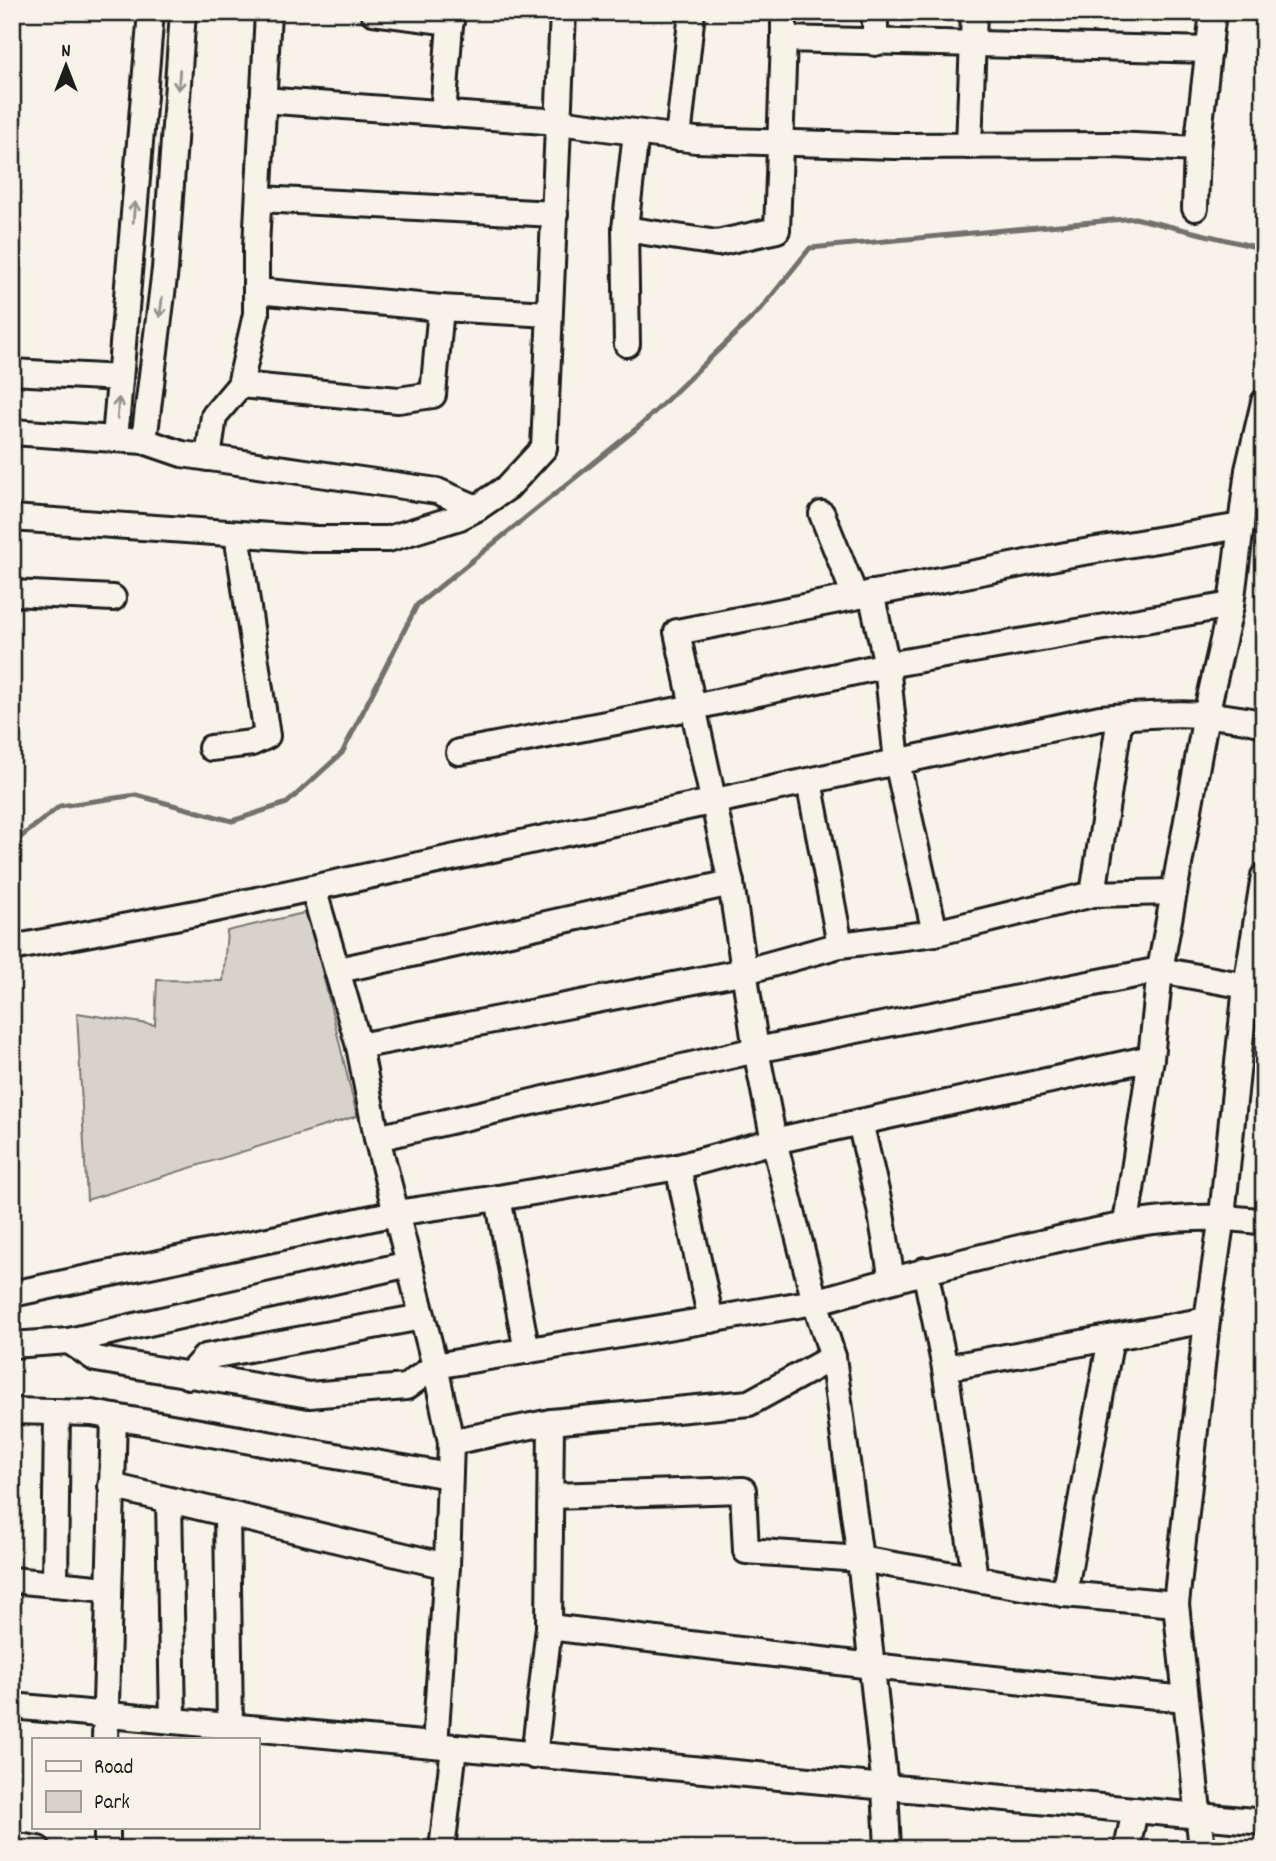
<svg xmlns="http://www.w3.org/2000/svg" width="1276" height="1861" viewBox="0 0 1276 1861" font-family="Dekko,sans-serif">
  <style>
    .green { fill: #d7d3cb; stroke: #7a7874; stroke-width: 2 }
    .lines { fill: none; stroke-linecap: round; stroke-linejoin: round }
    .stream { stroke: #72716c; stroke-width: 5 }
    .minor-casing { stroke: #1c1c1c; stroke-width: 30 }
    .minor { stroke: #f7f3e8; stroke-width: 24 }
    .oneway { stroke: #94928c }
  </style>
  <rect width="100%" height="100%" fill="#f7f3e8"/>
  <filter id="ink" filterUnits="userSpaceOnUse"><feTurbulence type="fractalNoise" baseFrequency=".0143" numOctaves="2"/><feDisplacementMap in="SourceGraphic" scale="14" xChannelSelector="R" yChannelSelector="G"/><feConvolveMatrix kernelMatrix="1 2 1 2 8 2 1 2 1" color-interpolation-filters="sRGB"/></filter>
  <g filter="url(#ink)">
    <path class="green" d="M 308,912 L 357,1116 L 87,1200 L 77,1013 L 155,1025 L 157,980 L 223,981 L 227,931 Z"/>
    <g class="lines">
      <path class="stream" d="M 12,844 L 60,806 L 136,795 L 232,821 L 287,803 L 342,753 L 417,605 L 642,424 L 761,309 L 810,248 L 1135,218 L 1264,249"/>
      <defs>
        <g id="minor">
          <path d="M 373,12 L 451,22"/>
          <path d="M 875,12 L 875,43"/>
          <path d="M 784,39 L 784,12"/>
          <path d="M 263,100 L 559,122 L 696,140 L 894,146 L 1114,145 L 1197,149 L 1213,12"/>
          <path d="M 443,114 L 451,12"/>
          <path d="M 678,138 L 692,12"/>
          <path d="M 969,146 L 974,12"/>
          <path d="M 259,199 L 555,214"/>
          <path d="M 1195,208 L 1197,149"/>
          <path d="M 625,229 L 717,243 L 777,230 L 784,39 L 1209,50"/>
          <path d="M 441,308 L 549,314"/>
          <path d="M 627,344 L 625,229 L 636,133"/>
          <path d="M 12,372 L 120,378"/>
          <path d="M 240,385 L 398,400 L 433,395 L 441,308 L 256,291"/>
          <path d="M 12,432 L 144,441 L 182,454 L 437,491 L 477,508"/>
          <path d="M 115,439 L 151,12"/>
          <path d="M 144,441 L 165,269 L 183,12"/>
          <path d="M 208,458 L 214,416 L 240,385 L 256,314 L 256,247 L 268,12"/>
          <path d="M 822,514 L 855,596"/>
          <path d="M 12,518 L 313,539 L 388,539 L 460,517 L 477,508 L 508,487 L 544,448 L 563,12"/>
          <path d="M 12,593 L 113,598"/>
          <path d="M 1120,717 L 1093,894 L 1173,892"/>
          <path d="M 211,748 L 252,743 L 267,736 L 237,534"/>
          <path d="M 459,752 L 694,707 L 887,665 L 1231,605"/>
          <path d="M 809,781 L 840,945"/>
          <path d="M 313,888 L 359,1046 L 377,1138 L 435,1366 L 815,1302 L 774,1141 L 756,1050 L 731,883 L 677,632 L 1066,555 L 1241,526"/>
          <path d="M 935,933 L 1093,894"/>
          <path d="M 12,948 L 201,912 L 1100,718 C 1155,714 1209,710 1264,724"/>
          <path d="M 339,970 L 731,883"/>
          <path d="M 1246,986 L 1264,876"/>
          <path d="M 359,1046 L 746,971 L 840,945 L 935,933 L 897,762 L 887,665 L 871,593"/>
          <path d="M 860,1122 L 880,1208 L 892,1280"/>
          <path d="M 377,1138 L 756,1050 L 1160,970 L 1151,1058 L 1126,1223"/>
          <path d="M 678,1167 L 711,1320"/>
          <path d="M 409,1264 L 69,1341 L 96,1359 L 309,1395 L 406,1387 L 435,1366 L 451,1442 L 447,1566 L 435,1745"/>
          <path d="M 925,1270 L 945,1368 L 975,1578"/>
          <path d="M 12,1294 L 396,1213 L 498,1198"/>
          <path d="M 12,1345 L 69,1341"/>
          <path d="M 527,1351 L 498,1198 L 678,1167 L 774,1141 L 1151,1058"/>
          <path d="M 945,1368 L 1207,1320 L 1222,1216 L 1246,986 L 1160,970 L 1206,715 L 1231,605 L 1248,470 L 1264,402"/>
          <path d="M 188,1376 L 205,1357 L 422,1317"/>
          <path d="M 12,1411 L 92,1413 L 449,1476"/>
          <path d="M 451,1442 L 551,1422"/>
          <path d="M 111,1486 L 447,1566"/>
          <path d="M 551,1496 L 743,1490 L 746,1551 L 860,1559 L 1064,1594 L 1176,1604"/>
          <path d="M 169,1500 L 173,1721"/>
          <path d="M 227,1514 L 230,1727"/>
          <path d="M 12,1580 L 107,1589"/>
          <path d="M 55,1584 L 57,1412"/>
          <path d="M 1064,1594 L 1111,1338"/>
          <path d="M 549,1627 L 872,1666 L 1185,1699"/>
          <path d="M 12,1706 L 1264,1822"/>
          <path d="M 105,1740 L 114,1417"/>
          <path d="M 534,1756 L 549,1627 L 551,1422 L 749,1403 L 833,1357"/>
          <path d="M 107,1828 L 107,1849"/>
          <path d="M 12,1845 L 38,1849"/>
          <path d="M 442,1849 L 454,1748"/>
          <path d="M 888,1849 L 885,1787 L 860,1559 L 833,1357 L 815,1302 C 887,1281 959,1262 1032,1245 C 1111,1227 1182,1209 1264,1222"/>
          <path d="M 1127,1849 L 1135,1810"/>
          <path d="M 1202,1849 L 1176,1604 L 1207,1320"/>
        </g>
      </defs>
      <use href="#minor" class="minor-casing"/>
      <use href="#minor" class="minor"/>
    </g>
    <defs><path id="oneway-shaft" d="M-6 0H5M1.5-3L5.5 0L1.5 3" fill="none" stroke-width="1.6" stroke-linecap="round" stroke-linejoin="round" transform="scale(1.75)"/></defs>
    <g class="oneway">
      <use href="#oneway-shaft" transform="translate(179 80) rotate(94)"/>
      <use href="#oneway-shaft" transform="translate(134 212) rotate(-85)"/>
      <use href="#oneway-shaft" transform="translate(161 307) rotate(97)"/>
      <use href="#oneway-shaft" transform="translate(118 408) rotate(-86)"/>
    </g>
  </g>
  <rect width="1276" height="1861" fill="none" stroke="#f7f3e8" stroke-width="42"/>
  <rect x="21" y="21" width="1234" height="1819" fill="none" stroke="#1c1c1c" stroke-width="2.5" filter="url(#ink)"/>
  <rect x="32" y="1738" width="228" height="91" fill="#f7f3e8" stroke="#9f9d96" stroke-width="2"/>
  <rect x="46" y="1761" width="35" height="10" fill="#f7f3e8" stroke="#9f9d96" stroke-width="2"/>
  <text x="94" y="1773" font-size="21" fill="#1c1c1c">Road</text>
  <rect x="46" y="1791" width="35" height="21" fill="#d7d3cb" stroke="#9f9d96" stroke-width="2"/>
  <text x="94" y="1808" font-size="21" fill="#1c1c1c">Park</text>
  <g transform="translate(66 66)" stroke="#f7f3e8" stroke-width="5" paint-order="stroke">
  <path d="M0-5L12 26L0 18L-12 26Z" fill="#1c1c1c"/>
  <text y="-10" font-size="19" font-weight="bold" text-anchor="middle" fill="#1c1c1c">N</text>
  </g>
</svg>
